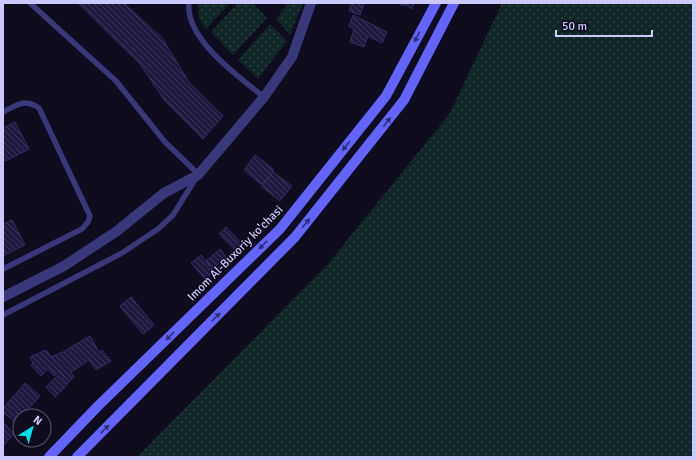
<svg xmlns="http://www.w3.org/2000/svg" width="696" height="460" viewBox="0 0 696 460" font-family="Signika,sans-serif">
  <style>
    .grass { fill: url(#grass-dots) }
    .building { fill: url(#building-back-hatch); stroke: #342b69 }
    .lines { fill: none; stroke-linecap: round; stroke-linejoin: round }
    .service { stroke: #38387b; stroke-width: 5.5 }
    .minor { stroke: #38387b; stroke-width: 10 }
    .secondary { stroke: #6264fc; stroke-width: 10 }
    .oneway { fill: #302f76 }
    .labels { text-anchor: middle; stroke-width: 3; stroke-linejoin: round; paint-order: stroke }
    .street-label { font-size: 12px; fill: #ccc9fe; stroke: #0e0c1d }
  </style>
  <defs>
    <pattern id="grass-dots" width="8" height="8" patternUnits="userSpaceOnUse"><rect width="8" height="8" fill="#0f2625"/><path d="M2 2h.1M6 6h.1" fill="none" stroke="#314446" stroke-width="1.8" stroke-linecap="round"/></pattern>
    <pattern id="building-back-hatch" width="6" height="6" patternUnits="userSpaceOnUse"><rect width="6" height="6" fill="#1e183d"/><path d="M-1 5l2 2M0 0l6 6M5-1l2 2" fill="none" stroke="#3e385a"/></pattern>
  </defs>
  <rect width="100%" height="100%" fill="#0e0c1d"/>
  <g class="grass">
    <path d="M 198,3 L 230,3 L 207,28 L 205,28 L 199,18 Z"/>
    <path d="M 238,3 L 252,3 L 267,18 L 233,55 L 211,32 Z"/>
    <path d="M 288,3 L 303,3 L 290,35 L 276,19 Z"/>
    <path d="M 502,3 L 693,3 L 693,457 L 137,457 L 328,264 L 450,113 Z"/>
    <path d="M 270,24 L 287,41 L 258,79 L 238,60 Z"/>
  </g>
  <g class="building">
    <path d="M 78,3 L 124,3 L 162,38 L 189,82 L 223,116 L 203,139 L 165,101 L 140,64 Z"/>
    <path d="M 351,3 L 364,3 L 360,15 L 349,11 Z"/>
    <path d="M 398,3 L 414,3 L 412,9 L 405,4 L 404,6 Z"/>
    <path d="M 353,15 L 387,32 L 382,43 L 368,36 L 364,47 L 350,42 L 354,29 L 349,26 Z"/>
    <path d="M 15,122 L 29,149 L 5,161 L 3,157 L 3,128 Z"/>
    <path d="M 255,155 L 274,170 L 262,185 L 244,170 Z"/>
    <path d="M 273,172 L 292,186 L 280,201 L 261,186 Z"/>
    <path d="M 12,220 L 25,245 L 3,256 L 3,224 Z"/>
    <path d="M 226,227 L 242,244 L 235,250 L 219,234 Z"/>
    <path d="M 220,249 L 226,257 L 212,269 L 206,261 Z"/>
    <path d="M 201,255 L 214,271 L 205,279 L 191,263 Z"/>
    <path d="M 131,297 L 154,325 L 143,334 L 120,306 Z"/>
    <path d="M 90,336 L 99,352 L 102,350 L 111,361 L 96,370 L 89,360 L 71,372 L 74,377 L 67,384 L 59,372 L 54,376 L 48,369 L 41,376 L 31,365 L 33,363 L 30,357 L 46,350 L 51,357 L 63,352 Z"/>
    <path d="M 58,375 L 67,385 L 55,397 L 46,387 Z"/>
    <path d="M 25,383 L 40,396 L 24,414 L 27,416 L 20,416 L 20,426 L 3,412 L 3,408 Z"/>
    <path d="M 3,422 L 14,434 L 3,446 Z"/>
  </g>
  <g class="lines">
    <g class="service">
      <path d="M 30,3 L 116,81 L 165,142 L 194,170"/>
      <path d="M 189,3 C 185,39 239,77 264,97"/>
      <path d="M 3,112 C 17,105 24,98 39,108 L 90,216 L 88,222 L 82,229 L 3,269"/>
      <path d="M 3,315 L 122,253 L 158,229 L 173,215 L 196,178"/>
    </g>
    <path class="minor" d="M 3,297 L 64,266 L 117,231 L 164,193 L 198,175 L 264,97 L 292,57 L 311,3"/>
    <g class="secondary">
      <path d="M 49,457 L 98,406 L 280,229 L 386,96 L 436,3"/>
      <path d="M 77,457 L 295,237 L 404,100 L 454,3"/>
    </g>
  </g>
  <defs><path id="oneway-solid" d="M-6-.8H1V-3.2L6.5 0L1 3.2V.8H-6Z"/></defs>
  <g class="oneway">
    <use href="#oneway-solid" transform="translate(417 37) rotate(118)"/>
    <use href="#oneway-solid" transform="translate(387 122) rotate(-51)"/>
    <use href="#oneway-solid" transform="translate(346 146) rotate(129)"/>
    <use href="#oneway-solid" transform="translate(306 223) rotate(-51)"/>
    <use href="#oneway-solid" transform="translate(263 245) rotate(136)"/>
    <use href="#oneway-solid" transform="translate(216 317) rotate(-45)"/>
    <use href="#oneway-solid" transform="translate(170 336) rotate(136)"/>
    <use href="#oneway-solid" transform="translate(105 429) rotate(-45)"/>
  </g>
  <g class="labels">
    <g class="street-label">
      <text transform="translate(235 253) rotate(-45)" y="4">Imom Al-Buxoriy ko'chasi</text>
    </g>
  </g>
  <rect width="696" height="460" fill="none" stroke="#ccc9fe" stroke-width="8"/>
  <g transform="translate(32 428) rotate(37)"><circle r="19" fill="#0e0c1d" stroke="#5a5877"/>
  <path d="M0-3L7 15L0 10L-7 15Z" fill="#05e0ed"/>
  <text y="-6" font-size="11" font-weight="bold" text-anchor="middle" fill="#ccc9fe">N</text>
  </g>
  <path d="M556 30v6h96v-6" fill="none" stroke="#ccc9fe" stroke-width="2"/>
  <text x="562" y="30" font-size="12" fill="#ccc9fe" stroke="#0e0c1d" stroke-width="3" paint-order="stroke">50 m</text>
</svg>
